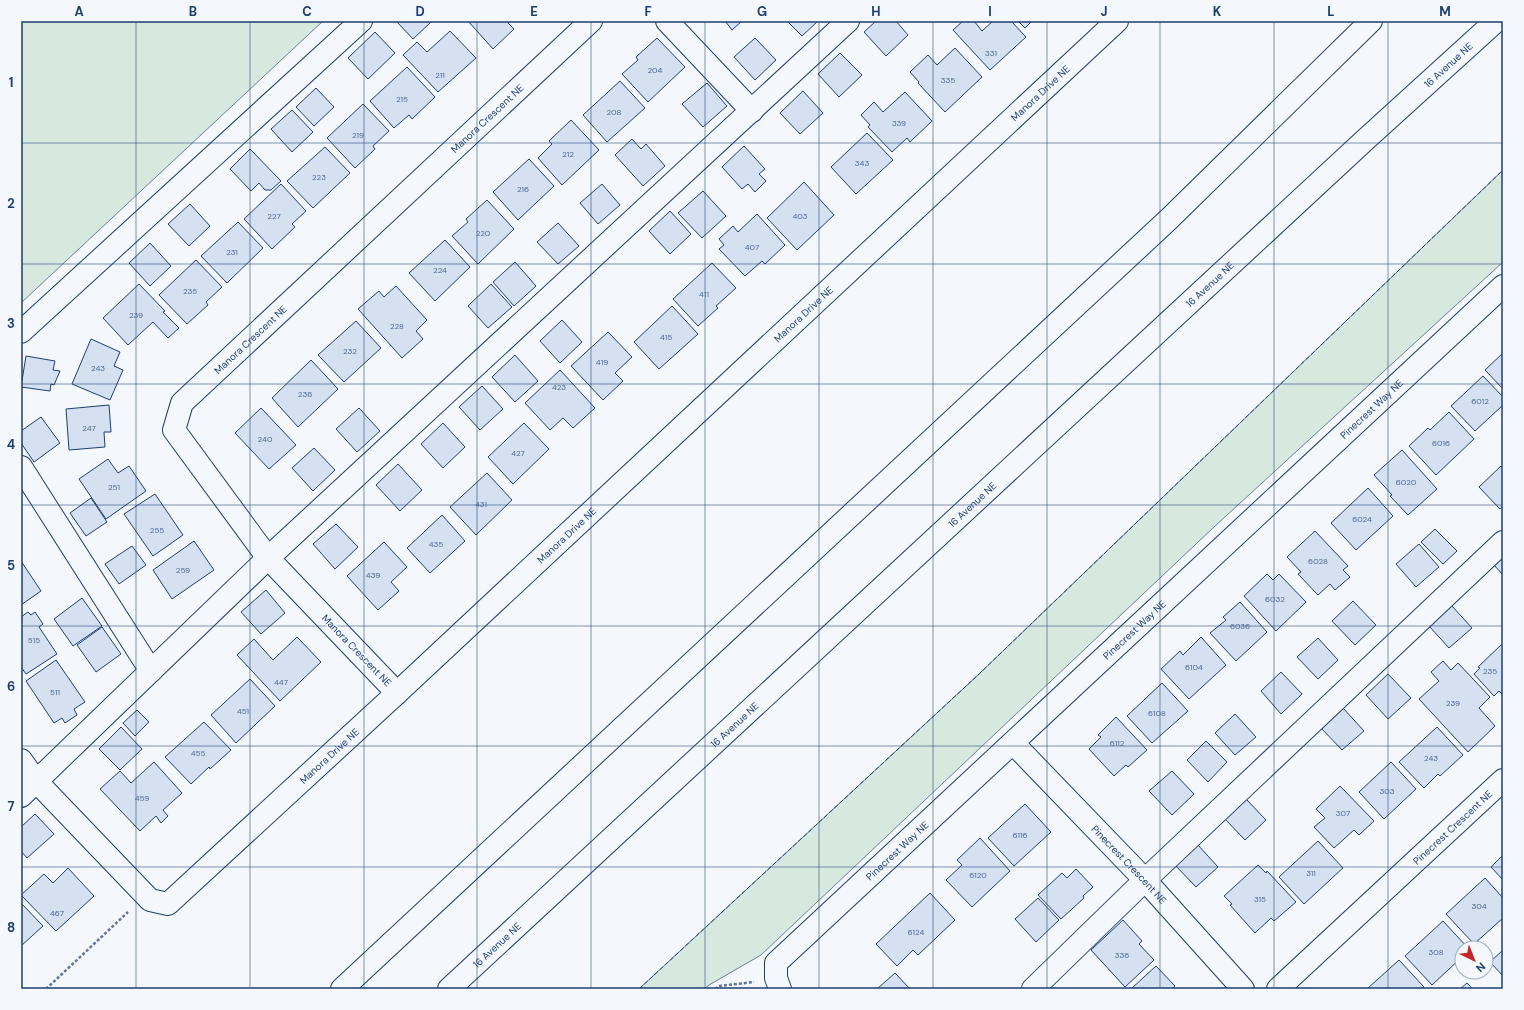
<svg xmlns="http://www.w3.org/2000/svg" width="1524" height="1010" viewBox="0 0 1524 1010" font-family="'DM Sans',sans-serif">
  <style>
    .green { fill: #d7e8df; stroke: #687fa3 }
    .building { fill: #d5e0f0; stroke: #1d3f73 }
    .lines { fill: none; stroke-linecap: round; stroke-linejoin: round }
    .minor-casing { stroke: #1d3f73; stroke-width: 24 }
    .highway-casing { stroke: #1d3f73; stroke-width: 24 }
    .path { stroke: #5e769c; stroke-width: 2.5; stroke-dasharray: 3 2; stroke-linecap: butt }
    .minor { stroke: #f4f7fb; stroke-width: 22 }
    .highway { stroke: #f4f7fb; stroke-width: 22 }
    .fence { stroke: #1d3f73; stroke-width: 1; stroke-dasharray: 5 2; stroke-linecap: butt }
    .grid { fill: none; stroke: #1d3f73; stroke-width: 1; stroke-opacity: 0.55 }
    .labels { text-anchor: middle; stroke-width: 3; stroke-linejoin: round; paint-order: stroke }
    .number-label { font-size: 8px; fill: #4b6792 }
    .street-label { font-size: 10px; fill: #1d3f73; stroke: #f4f7fb }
    .neatline { fill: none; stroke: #1d3f73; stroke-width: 1.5 }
    .grid-label { font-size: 13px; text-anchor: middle; font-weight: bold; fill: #1d3f73 }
  </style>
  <rect width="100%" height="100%" fill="#f4f7fb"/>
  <g class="green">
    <path d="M 21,21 L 323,21 L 21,303 Z"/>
    <path d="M 1503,170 L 1503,262 L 1214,527 L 761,955 L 709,985 L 704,989 L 639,989 L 978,675 Z"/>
  </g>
  <g class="building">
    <path d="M 396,21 L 432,21 L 413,39 Z"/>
    <path d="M 468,21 L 510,21 L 508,23 L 514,29 L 493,49 Z"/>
    <path d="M 725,21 L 742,21 L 732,30 Z"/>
    <path d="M 787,21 L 818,21 L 802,36 Z"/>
    <path d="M 876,21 L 896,21 L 908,35 L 886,56 L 864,32 Z"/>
    <path d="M 963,21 L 974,21 L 982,31 L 993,21 L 1011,21 L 1026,37 L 990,70 L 953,30 Z"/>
    <path d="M 1018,21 L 1032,21 L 1025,28 Z"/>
    <path d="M 450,31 L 476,58 L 438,92 L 403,55 L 417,42 L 427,52 Z"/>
    <path d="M 375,32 L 395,53 L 368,79 L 348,58 Z"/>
    <path d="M 657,38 L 685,67 L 648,102 L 622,74 L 638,60 L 636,57 Z"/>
    <path d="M 755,38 L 776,60 L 755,80 L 734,57 Z"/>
    <path d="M 955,48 L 982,77 L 945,112 L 918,83 L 919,82 L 910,72 L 928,55 L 937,65 Z"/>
    <path d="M 840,53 L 862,75 L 839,97 L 818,74 Z"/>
    <path d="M 407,67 L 435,97 L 412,119 L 409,115 L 394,128 L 370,101 Z"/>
    <path d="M 620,81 L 645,108 L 607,142 L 583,115 Z"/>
    <path d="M 707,83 L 727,106 L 703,127 L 682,104 Z"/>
    <path d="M 316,88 L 334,107 L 314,126 L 296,107 Z"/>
    <path d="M 803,91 L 823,113 L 800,134 L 780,113 Z"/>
    <path d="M 905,92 L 932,121 L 910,142 L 907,138 L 892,152 L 868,127 L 870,125 L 861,115 L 874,102 L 883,112 Z"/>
    <path d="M 363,104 L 389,131 L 373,146 L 375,149 L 355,168 L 327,138 Z"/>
    <path d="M 292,110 L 313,132 L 292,152 L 271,129 Z"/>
    <path d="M 571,120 L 599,150 L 562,185 L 538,158 L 552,144 L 549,141 Z"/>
    <path d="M 867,133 L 893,160 L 856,194 L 831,167 Z"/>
    <path d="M 632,139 L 641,149 L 646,144 L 665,166 L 643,186 L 615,155 Z"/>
    <path d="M 744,146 L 765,169 L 759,174 L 766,181 L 755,192 L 748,184 L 742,189 L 722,167 Z"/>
    <path d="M 325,147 L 350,173 L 313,208 L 287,181 Z"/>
    <path d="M 250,149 L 281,181 L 271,190 L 265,190 L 259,183 L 251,191 L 230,169 Z"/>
    <path d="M 529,159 L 554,186 L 518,220 L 493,192 Z"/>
    <path d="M 804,182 L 834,215 L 797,250 L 767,218 Z"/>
    <path d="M 281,184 L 306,211 L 292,224 L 295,227 L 272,249 L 244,219 Z"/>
    <path d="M 602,184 L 620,205 L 598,224 L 580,203 Z"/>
    <path d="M 703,191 L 726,216 L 702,238 L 678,213 Z"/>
    <path d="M 487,200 L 514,229 L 478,264 L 452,236 L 468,222 L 466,219 Z"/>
    <path d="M 190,204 L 210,226 L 189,246 L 168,224 Z"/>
    <path d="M 670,211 L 691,234 L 670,254 L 649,231 Z"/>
    <path d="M 757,214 L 785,245 L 765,264 L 762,261 L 745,276 L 719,249 L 724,245 L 719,239 L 733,226 L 738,232 Z"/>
    <path d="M 238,222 L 263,248 L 227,283 L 201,256 Z"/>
    <path d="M 558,223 L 579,246 L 558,264 L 537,242 Z"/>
    <path d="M 445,240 L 470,267 L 435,301 L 409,273 Z"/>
    <path d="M 150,243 L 171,266 L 150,286 L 129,263 Z"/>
    <path d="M 196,260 L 222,287 L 206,302 L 208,305 L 187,324 L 159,295 Z"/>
    <path d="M 515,262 L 536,286 L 514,306 L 493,282 Z"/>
    <path d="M 712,263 L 736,288 L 716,306 L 718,308 L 698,326 L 673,299 Z"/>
    <path d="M 139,284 L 165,311 L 163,312 L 179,328 L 168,338 L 153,322 L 128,345 L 103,318 Z"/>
    <path d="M 491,284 L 512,307 L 488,328 L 468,306 Z"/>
    <path d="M 396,286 L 427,320 L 416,331 L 423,339 L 402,358 L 358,309 L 379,291 L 384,297 Z"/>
    <path d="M 672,306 L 698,334 L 659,369 L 634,342 Z"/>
    <path d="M 562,320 L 582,342 L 560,363 L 540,341 Z"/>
    <path d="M 356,321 L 381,348 L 344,382 L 318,355 Z"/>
    <path d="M 608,332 L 632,357 L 615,373 L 623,381 L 603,400 L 571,366 Z"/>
    <path d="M 91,339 L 120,352 L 114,366 L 123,370 L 110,400 L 72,384 Z"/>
    <path d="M 1503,353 L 1503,389 L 1485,370 Z"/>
    <path d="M 515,355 L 538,381 L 515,402 L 492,377 Z"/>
    <path d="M 26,356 L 55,361 L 53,370 L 60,371 L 54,385 L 51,384 L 50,391 L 21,387 Z"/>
    <path d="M 311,360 L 338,389 L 298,427 L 272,398 Z"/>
    <path d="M 560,370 L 595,408 L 573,428 L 563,418 L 550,430 L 525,403 Z"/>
    <path d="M 1483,376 L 1503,397 L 1503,405 L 1475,431 L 1451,406 Z"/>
    <path d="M 482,386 L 503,409 L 480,430 L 459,407 Z"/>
    <path d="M 109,405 L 111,432 L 104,432 L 105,447 L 69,450 L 66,409 Z"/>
    <path d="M 261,408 L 296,445 L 269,469 L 235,433 Z"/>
    <path d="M 359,408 L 380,431 L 357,452 L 336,429 Z"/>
    <path d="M 1449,412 L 1474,439 L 1436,475 L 1409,446 L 1428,428 L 1430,430 Z"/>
    <path d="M 41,417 L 60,443 L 34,462 L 21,443 L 21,431 Z"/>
    <path d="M 443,423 L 465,447 L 443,468 L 421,444 Z"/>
    <path d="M 524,423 L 549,449 L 513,484 L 488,457 Z"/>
    <path d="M 314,448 L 335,470 L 313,491 L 292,468 Z"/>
    <path d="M 1402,450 L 1437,489 L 1408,515 L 1390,496 L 1392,495 L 1374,475 Z"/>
    <path d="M 108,459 L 118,473 L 129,466 L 146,491 L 106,519 L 79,479 Z"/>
    <path d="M 398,464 L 422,490 L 400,511 L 376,485 Z"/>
    <path d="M 1501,466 L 1503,468 L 1503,506 L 1500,509 L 1479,487 Z"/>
    <path d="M 487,473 L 512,500 L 476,535 L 450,507 Z"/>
    <path d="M 1368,488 L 1393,516 L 1356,550 L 1331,523 Z"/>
    <path d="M 155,494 L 183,535 L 153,556 L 124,514 Z"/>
    <path d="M 91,498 L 107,522 L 86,536 L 70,513 Z"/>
    <path d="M 442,515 L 465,541 L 430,573 L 407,548 Z"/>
    <path d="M 336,524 L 358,547 L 335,569 L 313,544 Z"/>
    <path d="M 1435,529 L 1457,551 L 1443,564 L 1421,542 Z"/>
    <path d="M 1315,531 L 1348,566 L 1343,570 L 1350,577 L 1335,590 L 1330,584 L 1318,595 L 1298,574 L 1301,572 L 1287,557 Z"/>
    <path d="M 194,541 L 214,570 L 172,599 L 153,570 Z"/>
    <path d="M 384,542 L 407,567 L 391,582 L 399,591 L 378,610 L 347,576 Z"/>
    <path d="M 1419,544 L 1439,567 L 1416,587 L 1396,564 Z"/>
    <path d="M 132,546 L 146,565 L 119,584 L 105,564 Z"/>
    <path d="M 1503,557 L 1503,575 L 1494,565 Z"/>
    <path d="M 21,561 L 41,591 L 21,605 Z"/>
    <path d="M 1267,574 L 1273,580 L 1279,574 L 1306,602 L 1276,631 L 1244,596 Z"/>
    <path d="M 266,590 L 285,613 L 261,634 L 241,612 Z"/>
    <path d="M 82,598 L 102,626 L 73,646 L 54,619 Z"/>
    <path d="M 1353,601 L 1376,625 L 1355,645 L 1332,621 Z"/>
    <path d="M 1240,602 L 1267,632 L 1236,661 L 1210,633 L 1226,620 L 1223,617 Z"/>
    <path d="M 1451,605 L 1472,628 L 1449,648 L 1429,626 Z"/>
    <path d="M 28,612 L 31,615 L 35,612 L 43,624 L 39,627 L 57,654 L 26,674 L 21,667 L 21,617 Z"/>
    <path d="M 102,627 L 121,654 L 96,672 L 77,645 Z"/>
    <path d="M 297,637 L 321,662 L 280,701 L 237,655 L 254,639 L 273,660 Z"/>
    <path d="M 1201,637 L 1226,665 L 1189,699 L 1161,669 L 1180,651 L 1183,655 Z"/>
    <path d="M 1318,638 L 1338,660 L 1318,679 L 1297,657 Z"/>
    <path d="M 1503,643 L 1503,695 L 1499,691 L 1494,696 L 1474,674 L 1480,668 L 1478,667 Z"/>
    <path d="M 56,660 L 85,702 L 74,709 L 77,715 L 65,723 L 62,718 L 54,723 L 26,681 Z"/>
    <path d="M 1443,661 L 1451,670 L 1458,663 L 1490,697 L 1479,708 L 1495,726 L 1468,752 L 1419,699 L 1439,681 L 1431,672 Z"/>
    <path d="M 1281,672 L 1302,694 L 1281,714 L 1261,691 Z"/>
    <path d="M 1388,674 L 1411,698 L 1388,719 L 1366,695 Z"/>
    <path d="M 250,679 L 275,706 L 236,743 L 211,715 Z"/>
    <path d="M 1162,683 L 1188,711 L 1152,743 L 1127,716 Z"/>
    <path d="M 1343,708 L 1364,731 L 1342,750 L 1321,728 Z"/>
    <path d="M 137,710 L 149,722 L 135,736 L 123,723 Z"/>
    <path d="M 1235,714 L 1256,737 L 1235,755 L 1215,733 Z"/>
    <path d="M 1116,717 L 1147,750 L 1128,767 L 1126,765 L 1114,776 L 1089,749 L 1101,737 L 1098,735 Z"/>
    <path d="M 204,722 L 231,750 L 210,769 L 209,767 L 191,784 L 165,757 Z"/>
    <path d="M 121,727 L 142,749 L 120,770 L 99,749 Z"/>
    <path d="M 1437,727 L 1463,755 L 1440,776 L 1438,774 L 1424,788 L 1399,762 Z"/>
    <path d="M 1206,741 L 1227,762 L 1208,782 L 1187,760 Z"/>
    <path d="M 154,762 L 182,793 L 163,810 L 168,816 L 161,823 L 156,816 L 140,831 L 100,789 L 120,771 L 131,783 Z"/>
    <path d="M 1391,762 L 1416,789 L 1384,819 L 1359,792 Z"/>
    <path d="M 1172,771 L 1194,794 L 1172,815 L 1149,791 Z"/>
    <path d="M 1340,786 L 1374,821 L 1359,835 L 1354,830 L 1334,848 L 1314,827 L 1325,818 L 1316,809 Z"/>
    <path d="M 1246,799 L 1266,820 L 1245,840 L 1225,819 Z"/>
    <path d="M 1025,804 L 1051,832 L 1014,866 L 988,838 Z"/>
    <path d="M 35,814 L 54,834 L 27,858 L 21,851 L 21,827 Z"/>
    <path d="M 980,838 L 1010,871 L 972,907 L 946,880 L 962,865 L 957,860 Z"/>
    <path d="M 1318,841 L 1343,868 L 1304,904 L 1279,877 Z"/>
    <path d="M 1197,844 L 1218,867 L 1196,887 L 1175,865 Z"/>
    <path d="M 1503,855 L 1503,880 L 1491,867 Z"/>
    <path d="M 1258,865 L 1266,873 L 1267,871 L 1296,902 L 1274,921 L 1271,918 L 1255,933 L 1230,905 L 1232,904 L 1224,896 Z"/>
    <path d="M 68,868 L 94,896 L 56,931 L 21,895 L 44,874 L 53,883 Z"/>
    <path d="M 1076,869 L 1093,887 L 1083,896 L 1084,898 L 1061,919 L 1038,895 L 1062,873 L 1067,878 Z"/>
    <path d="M 1485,878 L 1503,898 L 1503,918 L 1474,944 L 1446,914 Z"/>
    <path d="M 930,893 L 955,920 L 918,955 L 913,950 L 897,966 L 876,944 Z"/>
    <path d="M 1038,898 L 1059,920 L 1036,942 L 1015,919 Z"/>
    <path d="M 21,903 L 43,926 L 21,946 Z"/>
    <path d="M 1123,920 L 1142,941 L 1139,944 L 1154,960 L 1125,987 L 1091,950 Z"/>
    <path d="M 1443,921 L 1468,948 L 1462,948 L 1462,957 L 1432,985 L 1405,956 Z"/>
    <path d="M 1503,950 L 1503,976 L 1490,962 Z"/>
    <path d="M 1399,960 L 1424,987 L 1421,989 L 1367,989 Z"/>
    <path d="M 1156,966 L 1175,986 L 1172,989 L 1131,989 Z"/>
    <path d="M 895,973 L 910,989 L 877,989 Z"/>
    <path d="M 1467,983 L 1473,989 L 1460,989 Z"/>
  </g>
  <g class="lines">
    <defs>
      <g id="minor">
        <path d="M 667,21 L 752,111"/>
        <path d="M 21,332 L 361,21"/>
        <path d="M 21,467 L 151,671"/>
        <path id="s1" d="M 397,693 L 268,558 L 174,430 L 182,403 L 591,21"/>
        <path id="s2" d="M 1013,743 L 1145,880 L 1243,989"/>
        <path id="s3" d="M 21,760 L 36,781 L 150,900 L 168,904 L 397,693 L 1117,21"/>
        <path d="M 21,796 L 268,558 L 848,21"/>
        <path id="s4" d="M 780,989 L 776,978 L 776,963 L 1503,286"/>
        <path d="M 1033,989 L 1145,880 L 1503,542"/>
        <path id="s5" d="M 1278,989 L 1503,780"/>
      </g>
      <g id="highway">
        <path d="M 342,989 L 1169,219 L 1371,21"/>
        <path id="s6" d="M 449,989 L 1365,140 L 1496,21"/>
      </g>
    </defs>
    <use href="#minor" class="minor-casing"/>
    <use href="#highway" class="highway-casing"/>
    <g class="path">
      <path d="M 46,989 L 128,912"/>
      <path d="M 715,989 L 719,986 L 754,982"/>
    </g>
    <use href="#minor" class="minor"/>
    <use href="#highway" class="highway"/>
    <path class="fence" d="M 639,989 L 978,675 L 1503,170"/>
  </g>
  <path class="grid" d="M 136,21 L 136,989M 250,21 L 250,989M 364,21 L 364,989M 477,21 L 477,989M 591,21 L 591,989M 705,21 L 705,989M 819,21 L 819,989M 933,21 L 933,989M 1047,21 L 1047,989M 1160,21 L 1160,989M 1274,21 L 1274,989M 1388,21 L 1388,989M 21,143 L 1503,143M 21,264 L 1503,264M 21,384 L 1503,384M 21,505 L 1503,505M 21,626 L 1503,626M 21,746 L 1503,746M 21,867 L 1503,867"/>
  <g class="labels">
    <g class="number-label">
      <text x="991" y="56">331</text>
      <text x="655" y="73">204</text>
      <text x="440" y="78">211</text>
      <text x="948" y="83">335</text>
      <text x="402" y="102">215</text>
      <text x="614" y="115">208</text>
      <text x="899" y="126">339</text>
      <text x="358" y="138">219</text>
      <text x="568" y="157">212</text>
      <text x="862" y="166">343</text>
      <text x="319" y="180">223</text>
      <text x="523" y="192">216</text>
      <text x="274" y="219">227</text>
      <text x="800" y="219">403</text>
      <text x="483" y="236">220</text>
      <text x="752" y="250">407</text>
      <text x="232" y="255">231</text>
      <text x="440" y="273">224</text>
      <text x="190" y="294">235</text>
      <text x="704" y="297">411</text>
      <text x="136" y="318">239</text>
      <text x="397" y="329">228</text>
      <text x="666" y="340">415</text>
      <text x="350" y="354">232</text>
      <text x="602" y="365">419</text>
      <text x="98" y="371">243</text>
      <text x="559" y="390">423</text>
      <text x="305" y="397">236</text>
      <text x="1480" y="404">6012</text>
      <text x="89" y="431">247</text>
      <text x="265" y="442">240</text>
      <text x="1441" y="446">6016</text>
      <text x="518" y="456">427</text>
      <text x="1406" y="485">6020</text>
      <text x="114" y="490">251</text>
      <text x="481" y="507">431</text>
      <text x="1362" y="522">6024</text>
      <text x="157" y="533">255</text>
      <text x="436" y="547">435</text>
      <text x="1318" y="564">6028</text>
      <text x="183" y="573">259</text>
      <text x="373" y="578">439</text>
      <text x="1275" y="602">6032</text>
      <text x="1240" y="629">6036</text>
      <text x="34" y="643">515</text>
      <text x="1194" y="670">6104</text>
      <text x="1490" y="674">235</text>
      <text x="281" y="685">447</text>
      <text x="55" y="695">511</text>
      <text x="1453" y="706">239</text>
      <text x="243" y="714">451</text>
      <text x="1157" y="716">6108</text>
      <text x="1117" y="746">6112</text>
      <text x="198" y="756">455</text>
      <text x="1431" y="761">243</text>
      <text x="1387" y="794">303</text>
      <text x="142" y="801">459</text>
      <text x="1343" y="816">307</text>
      <text x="1020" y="838">6116</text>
      <text x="1311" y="876">311</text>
      <text x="978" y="878">6120</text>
      <text x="1260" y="902">315</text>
      <text x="1479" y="909">304</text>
      <text x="57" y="916">467</text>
      <text x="916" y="935">6124</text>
      <text x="1436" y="955">308</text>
      <text x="1122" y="958">336</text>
    </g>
    <g class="street-label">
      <text dy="4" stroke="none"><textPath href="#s6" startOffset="1361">16 Avenue NE</textPath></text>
      <text dy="4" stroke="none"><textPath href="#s3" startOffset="1400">Manora Drive NE</textPath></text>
      <text dy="4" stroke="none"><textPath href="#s1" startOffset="791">Manora Crescent NE</textPath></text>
      <text dy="4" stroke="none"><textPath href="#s6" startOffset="1037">16 Avenue NE</textPath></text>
      <text dy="4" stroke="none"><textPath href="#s3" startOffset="1076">Manora Drive NE</textPath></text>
      <text dy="4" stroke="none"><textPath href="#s1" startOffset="467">Manora Crescent NE</textPath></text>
      <text dy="4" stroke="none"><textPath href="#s4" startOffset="840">Pinecrest Way NE</textPath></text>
      <text dy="4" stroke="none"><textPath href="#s6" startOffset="713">16 Avenue NE</textPath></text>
      <text dy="4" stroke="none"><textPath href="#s3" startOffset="752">Manora Drive NE</textPath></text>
      <text dy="4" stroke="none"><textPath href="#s4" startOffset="516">Pinecrest Way NE</textPath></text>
      <text transform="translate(357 650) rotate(46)" y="4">Manora Crescent NE</text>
      <text dy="4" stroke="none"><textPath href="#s6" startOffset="389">16 Avenue NE</textPath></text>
      <text dy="4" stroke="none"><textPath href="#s3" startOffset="428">Manora Drive NE</textPath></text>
      <text dy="4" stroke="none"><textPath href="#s5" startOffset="238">Pinecrest Crescent NE</textPath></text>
      <text dy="4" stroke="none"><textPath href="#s4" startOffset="192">Pinecrest Way NE</textPath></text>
      <text dy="4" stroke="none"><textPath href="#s2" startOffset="168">Pinecrest Crescent NE</textPath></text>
      <text dy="4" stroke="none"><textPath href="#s6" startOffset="65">16 Avenue NE</textPath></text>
    </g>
  </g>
  <rect width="1524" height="1010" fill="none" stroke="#f4f7fb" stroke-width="44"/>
  <g transform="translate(1474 960) rotate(137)"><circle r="19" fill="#f4f7fb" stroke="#9eadc5"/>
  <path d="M0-3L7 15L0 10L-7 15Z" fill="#c62828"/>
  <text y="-6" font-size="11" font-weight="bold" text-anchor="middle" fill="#1d3f73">N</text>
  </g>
  <rect x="22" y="22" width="1480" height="966" class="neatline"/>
  <g class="grid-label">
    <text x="79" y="16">A</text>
    <text x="193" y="16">B</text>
    <text x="307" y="16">C</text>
    <text x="420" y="16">D</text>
    <text x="534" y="16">E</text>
    <text x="648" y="16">F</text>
    <text x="762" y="16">G</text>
    <text x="876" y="16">H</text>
    <text x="990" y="16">I</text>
    <text x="1104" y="16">J</text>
    <text x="1217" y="16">K</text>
    <text x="1331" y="16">L</text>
    <text x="1445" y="16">M</text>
    <text x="11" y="87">1</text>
    <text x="11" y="208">2</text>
    <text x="11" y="328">3</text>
    <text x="11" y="449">4</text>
    <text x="11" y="570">5</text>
    <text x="11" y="691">6</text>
    <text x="11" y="811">7</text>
    <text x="11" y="932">8</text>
  </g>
</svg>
